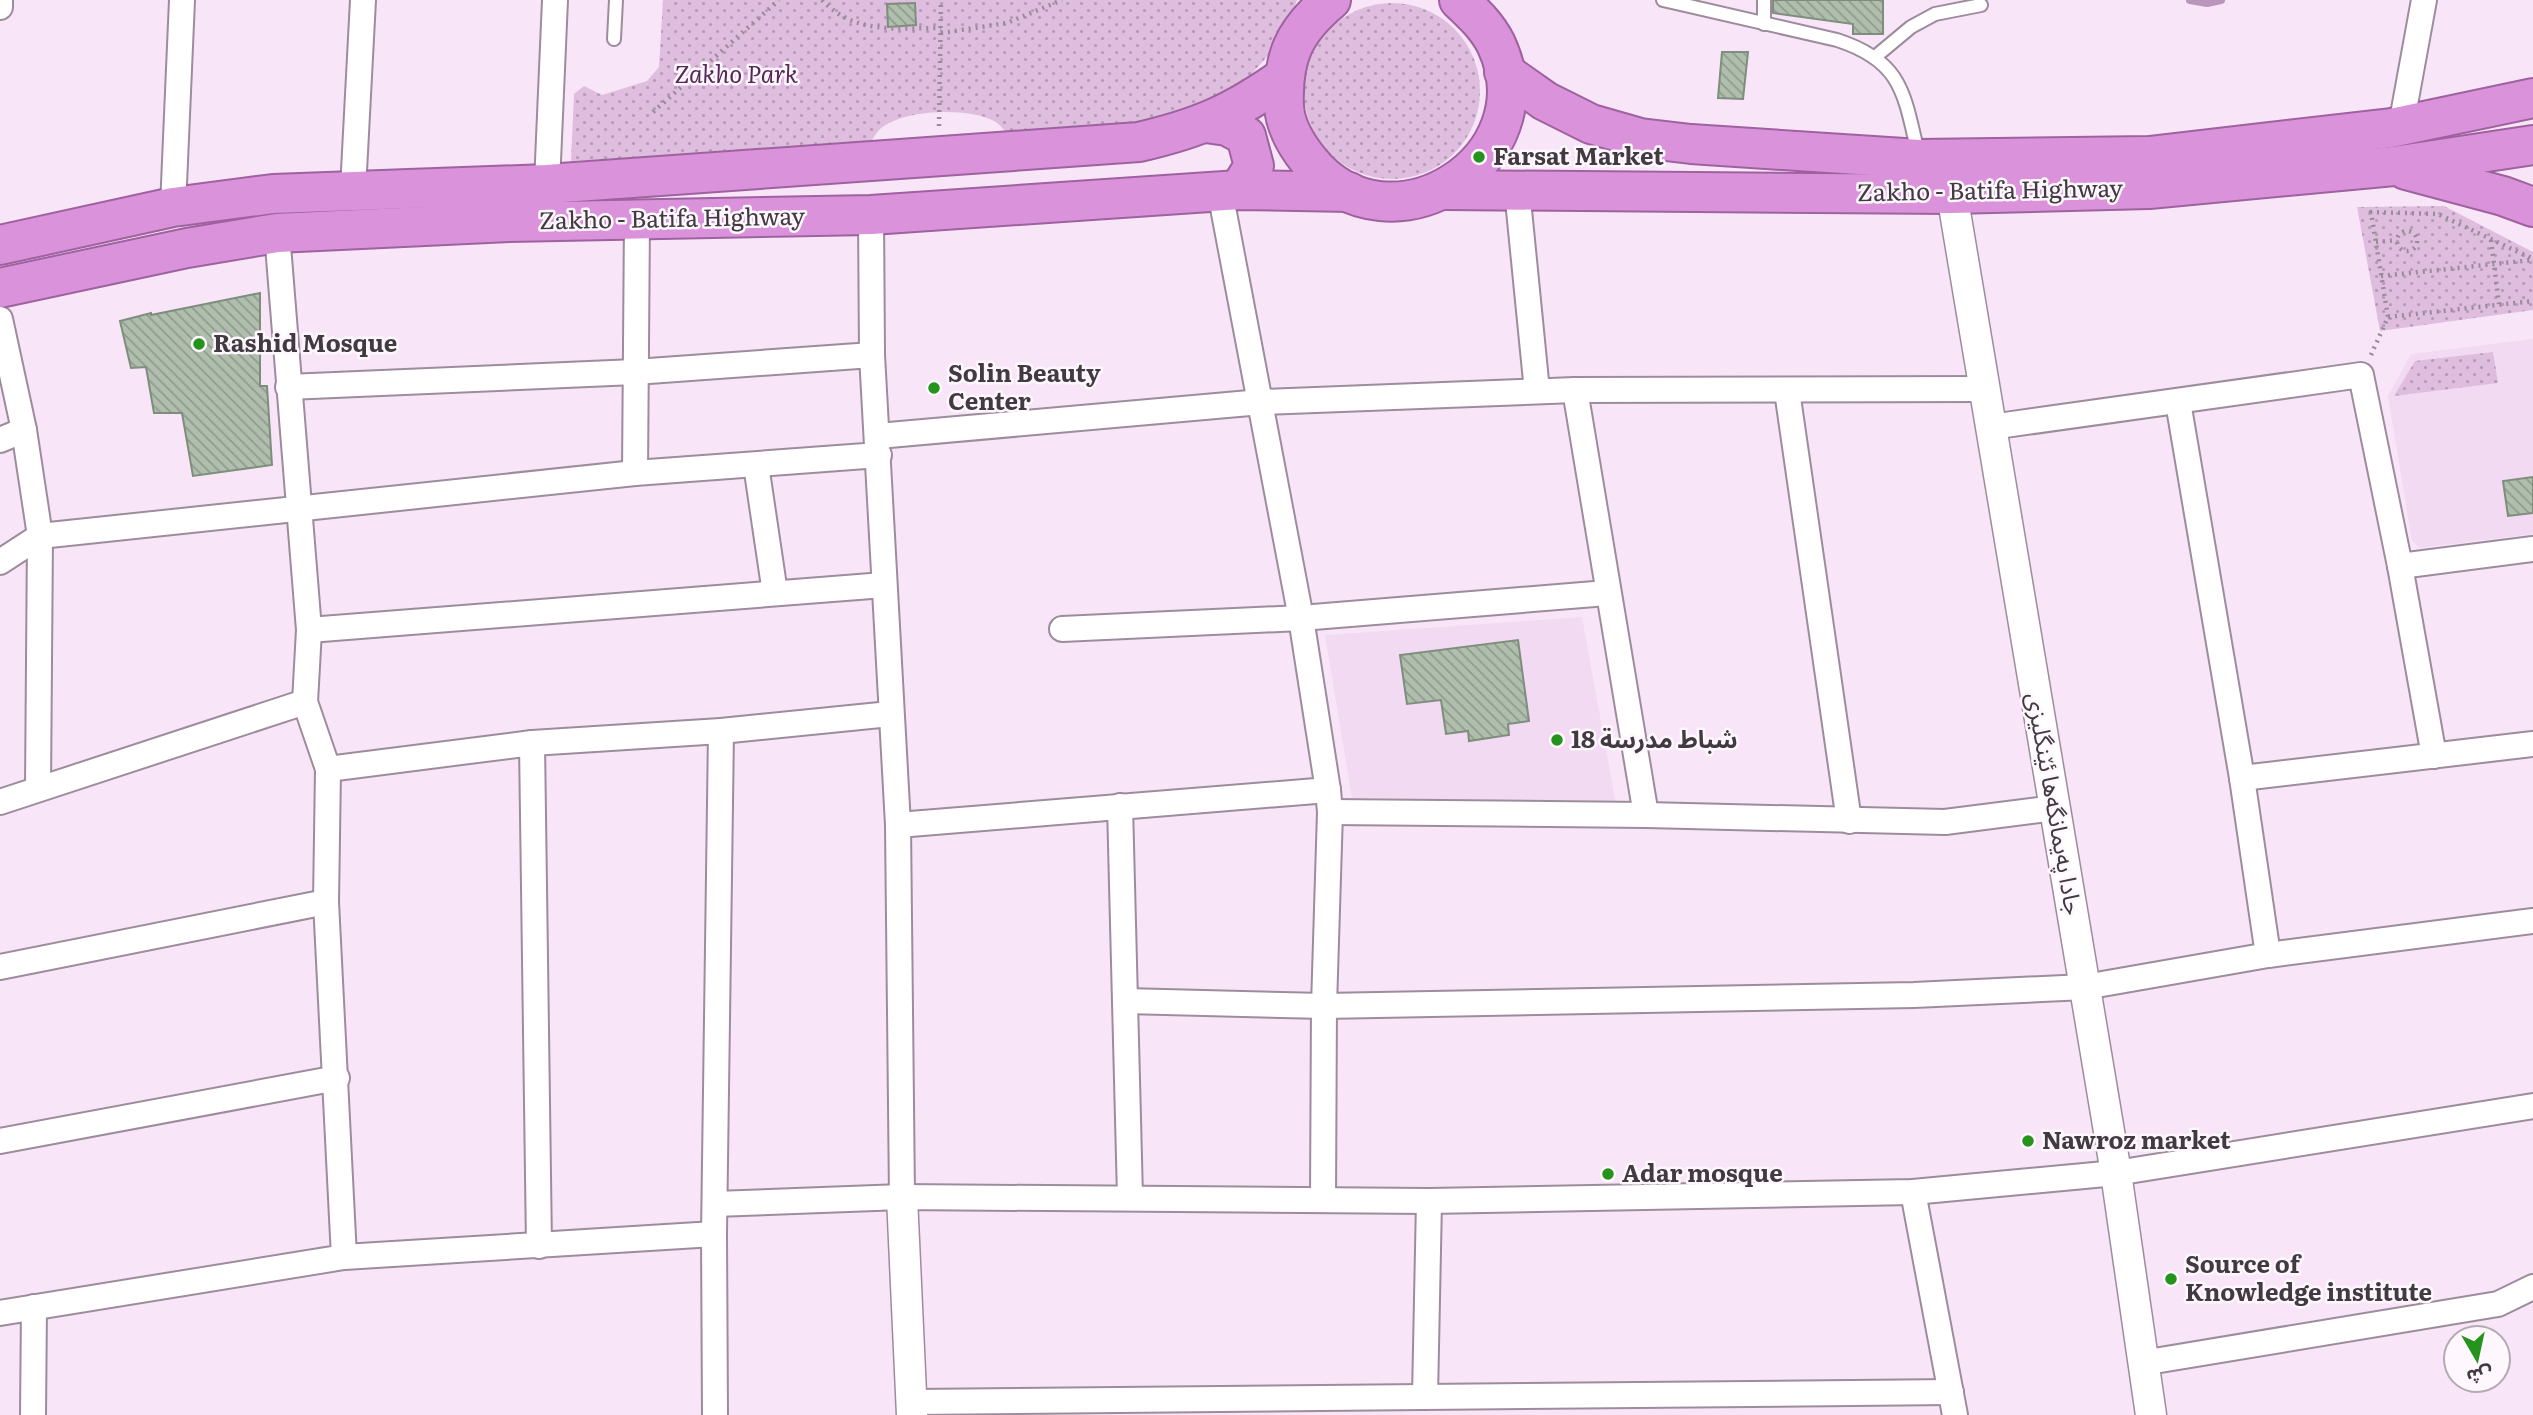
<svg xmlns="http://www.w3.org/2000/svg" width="2533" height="1415" viewBox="0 0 2533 1415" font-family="Literata,'Noto Sans Arabic',serif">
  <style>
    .built { fill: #f2daf2 }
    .green { fill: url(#green-dots) }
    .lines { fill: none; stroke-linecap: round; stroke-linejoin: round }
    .stream { stroke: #ba96ba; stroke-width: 8 }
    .building { fill: url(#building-back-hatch); stroke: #7e8d7c; stroke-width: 2 }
    .service-casing { stroke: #9d8c9c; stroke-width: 16 }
    .minor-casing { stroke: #9d8c9c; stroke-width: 28 }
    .tertiary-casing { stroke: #9d8c9c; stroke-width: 33 }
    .trunk-casing { stroke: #9e629f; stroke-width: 42 }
    .path { stroke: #988c98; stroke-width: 4.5; stroke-dasharray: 2 5; stroke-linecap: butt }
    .service { stroke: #fff; stroke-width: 12 }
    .minor { stroke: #fff; stroke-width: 24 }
    .tertiary { stroke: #fff; stroke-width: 30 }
    .trunk { stroke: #da93db; stroke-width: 38 }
    .poi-dot { fill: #25931c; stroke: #fff7fe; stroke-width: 2.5 }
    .labels { text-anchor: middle; stroke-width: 5; stroke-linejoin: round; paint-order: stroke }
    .park-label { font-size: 24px; font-style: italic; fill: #562857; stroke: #fff7fe }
    .poi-label { font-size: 24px; font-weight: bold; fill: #413a41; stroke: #fff7fe; text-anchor: start }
    .street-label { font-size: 24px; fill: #413a41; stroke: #fff7fe }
  </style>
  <defs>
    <pattern id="green-dots" width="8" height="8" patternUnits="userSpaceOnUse" patternTransform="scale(1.75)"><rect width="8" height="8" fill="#dfbddf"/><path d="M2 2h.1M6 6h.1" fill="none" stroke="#b69bb6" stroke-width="1.8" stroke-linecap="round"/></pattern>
    <pattern id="building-back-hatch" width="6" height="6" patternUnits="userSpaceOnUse" patternTransform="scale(1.75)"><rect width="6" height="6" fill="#afbead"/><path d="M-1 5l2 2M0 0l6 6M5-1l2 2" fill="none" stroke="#909b8e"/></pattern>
  </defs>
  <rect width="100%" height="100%" fill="#f8e6f8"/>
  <g class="built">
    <path d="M 2533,339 L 2533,534 L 2420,548 L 2412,541 L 2388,396 L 2411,354 Z"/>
    <path d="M 1582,617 L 1616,804 L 1352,798 L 1325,635 Z"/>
  </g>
  <g class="green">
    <path d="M 663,0 L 1297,0 L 1284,38 L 1239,88 L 1172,120 L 1010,137 C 1005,132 1000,124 994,121 C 968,107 903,109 880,129 C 877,132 873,138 870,143 L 571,161 L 574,94 L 584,86 L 602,95 L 647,81 L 659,67 Z"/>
    <circle cx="1392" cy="91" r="88"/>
    <path d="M 2444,206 L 2533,252 L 2533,310 L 2380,331 L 2357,207 Z"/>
    <path d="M 2493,352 L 2498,383 L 2394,396 L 2415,361 Z"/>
  </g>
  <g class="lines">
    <path class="stream" d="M 2190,0 L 2207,3 L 2221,0"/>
  </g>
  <g class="building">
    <path d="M 1773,0 L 1883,0 L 1883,34 L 1853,34 L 1853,24 L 1773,13 Z"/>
    <path d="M 915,3 L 916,25 L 888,27 L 887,4 Z"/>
    <path d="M 1722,52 L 1748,52 L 1743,99 L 1718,98 Z"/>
    <path d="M 260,293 L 260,386 L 267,386 L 272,465 L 193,476 L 182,413 L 154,413 L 146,367 L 131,368 L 120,321 L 151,313 L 151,315 Z"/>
    <path d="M 2533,477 L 2533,513 L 2508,516 L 2503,481 Z"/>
    <path d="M 1518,640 L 1529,721 L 1508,724 L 1509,735 L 1469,741 L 1468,731 L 1446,734 L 1441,700 L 1407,704 L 1400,655 Z"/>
  </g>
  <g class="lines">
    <defs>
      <g id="service">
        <path d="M 1663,0 L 1837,40 C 1902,61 1904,93 1918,153"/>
        <path d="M 1764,24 L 1764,0"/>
        <path d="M 614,39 L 616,0"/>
        <path d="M 1875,57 L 1911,27 L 1935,14 L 1981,5"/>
      </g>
      <g id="minor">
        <path d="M 0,7 L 0,0"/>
        <path d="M 2401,126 L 2424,0"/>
        <path d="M 547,184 L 555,0"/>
        <path d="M 353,190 L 363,0"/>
        <path d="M 1517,190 L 1537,391"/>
        <path d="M 1220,192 L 1301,618 L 1328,790 L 1330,812 L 1324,1006 L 1323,1199"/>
        <path d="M 173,207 L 182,0"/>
        <path d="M 871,215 L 872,355 L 898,825 L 902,1197"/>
        <path d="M 0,319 L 24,430 L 40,536 L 38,788"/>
        <path d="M 288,387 L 635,372 L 872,355"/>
        <path d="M 1575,390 L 1646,815"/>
        <path d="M 1787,391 L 1849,821"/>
        <path d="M 2178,402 L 2242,778 L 2268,955"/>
        <path d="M 1991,427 L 2361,375 L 2400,566 L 2434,756"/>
        <path d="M 878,436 L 1261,402 L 1575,390 L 1984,389"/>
        <path d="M 0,440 L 24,430"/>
        <path d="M 756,465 L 775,593"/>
        <path d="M 635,473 L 637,219"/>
        <path d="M 0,562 L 40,536 L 635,473 L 879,455"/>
        <path d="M 2400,566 L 2533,549"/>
        <path d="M 1062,629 L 1301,618 L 1607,593"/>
        <path d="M 309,630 L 884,585"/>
        <path d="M 532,743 L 539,1246"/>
        <path d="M 328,769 L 532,743 L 721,731 L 890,714"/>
        <path d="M 2242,778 L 2533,744"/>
        <path d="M 0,802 L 305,702"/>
        <path d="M 1120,806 L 1130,1197"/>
        <path d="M 1330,812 L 1646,815 L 1945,822 L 2055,808"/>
        <path d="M 898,825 L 1328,790"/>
        <path d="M 0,967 L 326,902"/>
        <path d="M 1125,1001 L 1324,1006 L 1914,995 L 2085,987 L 2268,955 L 2533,921"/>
        <path d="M 0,1141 L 337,1078"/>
        <path d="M 1913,1192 L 1955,1415"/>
        <path d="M 715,1204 L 902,1197 L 1429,1201 L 1913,1192 L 2116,1173 L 2533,1106"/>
        <path d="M 344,1257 L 714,1234"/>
        <path d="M 0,1313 L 344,1257 L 326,902 L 328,769 L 305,702 L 309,630 L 277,233"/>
        <path d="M 2142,1363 L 2498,1304 L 2533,1287"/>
        <path d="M 1425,1397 L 1429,1201"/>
        <path d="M 913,1402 L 1951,1392"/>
        <path d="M 33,1415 L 34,1307"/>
        <path d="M 715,1415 L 714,1234 L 721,731"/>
      </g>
      <g id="tertiary">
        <path d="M 1952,194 L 2116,1173 L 2151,1415"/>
        <path d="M 902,1197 L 912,1415"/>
      </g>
      <g id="trunk">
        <path d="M 1331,0 C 1294,31 1282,57 1284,106 C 1285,126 1297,146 1310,162 C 1390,260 1550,159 1496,44 C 1487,26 1473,13 1459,0"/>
        <path d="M 1504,72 L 1545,101 L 1591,124 L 1640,138 L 1691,144 L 1919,159 L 2149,156 L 2391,128 L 2533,98"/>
        <path d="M 1206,123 L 1227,126 L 1246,136 L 1254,166 L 1239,190"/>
        <path d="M 2406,170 L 2503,196 L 2533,207"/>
        <path d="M 1445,190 L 1952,194 L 2149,189 L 2394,166 L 2533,145"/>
        <path d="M 0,245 L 173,207 L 273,194 L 547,184 L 1139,142 C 1199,128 1232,114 1283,78"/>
        <path d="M 0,288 L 187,248 L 277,233 L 509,222 L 871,215 L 1239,190 L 1349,192"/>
      </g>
    </defs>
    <use href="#service" class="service-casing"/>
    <use href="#minor" class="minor-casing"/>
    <use href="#tertiary" class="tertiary-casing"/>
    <use href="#trunk" class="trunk-casing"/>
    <g class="path">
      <path d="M 822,0 C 855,35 897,28 941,28"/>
      <path d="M 941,33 L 1007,23 L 1062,0"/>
      <path d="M 653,112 L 779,0"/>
      <path d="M 939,126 L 941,0"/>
      <circle cx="2407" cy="241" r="10"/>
      <path d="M 2491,240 L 2499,304"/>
      <path d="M 2376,242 L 2397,240"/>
      <path d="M 2381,276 L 2533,260"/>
      <path d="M 2388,317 L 2533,301"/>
      <path d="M 2371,355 L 2388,317 L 2371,212 L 2438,214 L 2533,259"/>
    </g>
    <use href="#service" class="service"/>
    <use href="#minor" class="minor"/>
    <use href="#tertiary" class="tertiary"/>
    <use href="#trunk" class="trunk"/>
  </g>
  <g class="poi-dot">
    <circle cx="1479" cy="157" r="7"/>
    <circle cx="199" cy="344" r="7"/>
    <circle cx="934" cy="388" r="7"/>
    <circle cx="1557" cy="740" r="7"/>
    <circle cx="2028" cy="1141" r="7"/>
    <circle cx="1608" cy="1174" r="7"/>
    <circle cx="2171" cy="1279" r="7"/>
  </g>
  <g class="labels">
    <g class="park-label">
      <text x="736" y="83">Zakho Park</text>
    </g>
    <g class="poi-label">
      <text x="1493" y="165">Farsat Market</text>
      <text x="213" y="352">Rashid Mosque</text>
      <text x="948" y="382">Solin Beauty<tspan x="948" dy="28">Center</tspan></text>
      <text x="1571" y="748">18 شباط مدرسة</text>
      <text x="2042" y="1149">Nawroz market</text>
      <text x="1622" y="1182">Adar mosque</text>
      <text x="2185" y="1273">Source of<tspan x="2185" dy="28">Knowledge institute</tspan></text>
    </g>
    <g class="street-label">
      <text transform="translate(1990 191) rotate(-1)" y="8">Zakho - Batifa Highway</text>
      <text transform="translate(672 219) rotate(-1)" y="8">Zakho - Batifa Highway</text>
      <text transform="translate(2054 804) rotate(80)" y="8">جادا په‌يمانگه‌ها ئێنگليزى</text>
    </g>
  </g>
  <g transform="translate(2477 1359) rotate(171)"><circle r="33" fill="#fff7fe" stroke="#b3abb2" stroke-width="2"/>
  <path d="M0-5L12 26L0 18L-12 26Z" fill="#25931c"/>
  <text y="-10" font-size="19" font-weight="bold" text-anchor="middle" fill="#413a41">ش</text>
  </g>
</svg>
